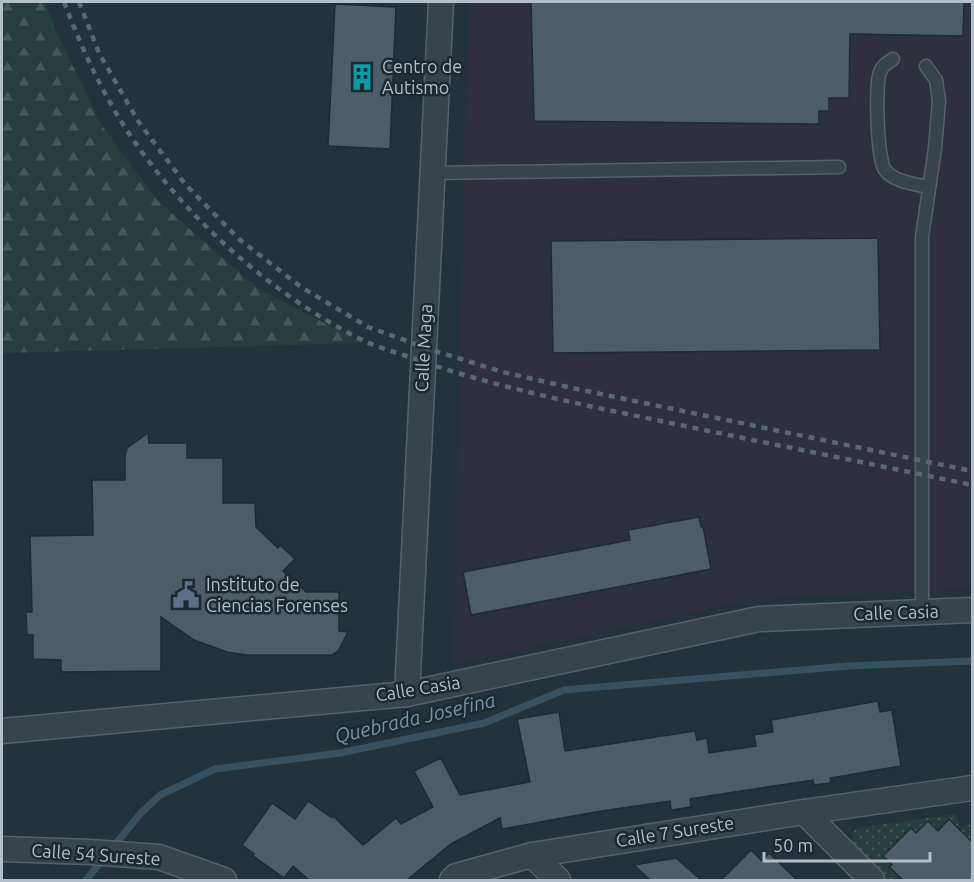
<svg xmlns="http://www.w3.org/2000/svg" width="974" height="882" viewBox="0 0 974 882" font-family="Ubuntu,sans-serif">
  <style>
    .medical { fill: #2f303d }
    .grass { fill: url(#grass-dots) }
    .forest { fill: url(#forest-firs) }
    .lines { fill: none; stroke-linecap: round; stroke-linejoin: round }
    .stream { stroke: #365262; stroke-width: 7 }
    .building { fill: #4c5d67; stroke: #1e2b33; stroke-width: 1.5 }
    .service-casing { stroke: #55626a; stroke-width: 15 }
    .minor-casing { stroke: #55626a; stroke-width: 27 }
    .service { stroke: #37444c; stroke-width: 12 }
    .minor { stroke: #37444c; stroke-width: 24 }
    .rail { stroke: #596973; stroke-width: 4.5; stroke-dasharray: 6 6; stroke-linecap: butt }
    .labels { text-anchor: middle; stroke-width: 5; stroke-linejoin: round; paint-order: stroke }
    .poi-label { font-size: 18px; fill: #b2bfc8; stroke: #1c2931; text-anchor: start }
    .street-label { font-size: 18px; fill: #b2bfc8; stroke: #1c2931 }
    .water-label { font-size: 20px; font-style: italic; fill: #7296aa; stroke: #1c2931 }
  </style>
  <defs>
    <pattern id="grass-dots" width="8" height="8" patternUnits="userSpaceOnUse" patternTransform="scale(1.5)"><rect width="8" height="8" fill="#263f3c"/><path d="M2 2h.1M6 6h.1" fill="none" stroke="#435957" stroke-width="1.8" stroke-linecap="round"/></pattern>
    <pattern id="forest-firs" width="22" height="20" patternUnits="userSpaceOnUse" patternTransform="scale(1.5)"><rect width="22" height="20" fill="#263f3c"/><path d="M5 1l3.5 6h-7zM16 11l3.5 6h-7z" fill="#435957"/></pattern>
  </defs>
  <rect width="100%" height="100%" fill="#23333c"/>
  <path class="medical" d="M 468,2 L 972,2 L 972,589 L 756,599 L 453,665 Z"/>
  <path class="grass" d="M 956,814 L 960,827 L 972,824 L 972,865 L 970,868 L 949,819 C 932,838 934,827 915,834 C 902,839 892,846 883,856 L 892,865 L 889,867 L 899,877 L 895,880 L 888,880 L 858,851 L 851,842 L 852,833 L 857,828 Z"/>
  <path class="forest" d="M 2,2 L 45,2 L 54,27 L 101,124 L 157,200 L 256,287 L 362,343 L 2,353 Z"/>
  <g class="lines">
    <g class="stream">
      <path d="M 113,847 L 140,814 L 160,795 L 215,769 L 340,753 L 484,723 L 564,690 L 848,666 L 972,661"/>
      <path d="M 86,880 L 104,858"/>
    </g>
  </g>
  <g class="building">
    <path d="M 531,2 L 964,2 L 963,36 L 850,34 L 849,98 L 829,98 L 829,111 L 819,111 L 819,124 L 534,121 Z"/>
    <path d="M 335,4 L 396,7 L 390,149 L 328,146 Z"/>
    <path d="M 878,238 L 880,350 L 553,353 L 551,241 Z"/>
    <path d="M 148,433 L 149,443 L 187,443 L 187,458 L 223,458 L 223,503 L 255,503 L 256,527 L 278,548 L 280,545 L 295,559 L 283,571 L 306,592 L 339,592 L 339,631 L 348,632 L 338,651 L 332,655 L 247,655 L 227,652 L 194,640 L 161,617 L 161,671 L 61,672 L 61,660 L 33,659 L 33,635 L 27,635 L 26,612 L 32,612 L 30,536 L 93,535 L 92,480 L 125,480 L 125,456 L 127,448 Z"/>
    <path d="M 699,517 L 701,527 L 703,526 L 711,569 L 471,615 L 463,572 L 630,540 L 628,530 Z"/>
    <path d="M 878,701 L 880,712 L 892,710 L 901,766 L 830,778 L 831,783 L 814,785 L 813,780 L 690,799 L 691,807 L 671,810 L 670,801 L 595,812 L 502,829 L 500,818 L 451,844 L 407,880 L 309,880 L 293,866 L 284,878 L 253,856 L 254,854 L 242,845 L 272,803 L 295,819 L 308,801 L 332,818 L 333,816 L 363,845 L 396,818 L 401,824 L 433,807 L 414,771 L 441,758 L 460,795 L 530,782 L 517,719 L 559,712 L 565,751 L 695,731 L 697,740 L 707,738 L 709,753 L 756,746 L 754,735 L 773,732 L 771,720 Z"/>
    <path d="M 949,819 L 972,842 L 972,880 L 903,880 L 889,867 L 892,865 L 883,856 L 911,828 L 916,833 L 928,821 L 938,831 Z"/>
    <path d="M 751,850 L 762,861 L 769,853 L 797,880 L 721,880 Z"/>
    <path d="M 676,858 L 701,880 L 650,880 L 634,865 Z"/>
  </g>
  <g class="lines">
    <defs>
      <g id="service">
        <path d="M 893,59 C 887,63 883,65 880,72 C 875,84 877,160 885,170 C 894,182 915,184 929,187"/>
        <path d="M 433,173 L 839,167"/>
        <path d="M 922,612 L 922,237 L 935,148 L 939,101 L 936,80 L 926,66"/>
      </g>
      <g id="minor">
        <path d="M 407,694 L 441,2"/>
        <path d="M 2,731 L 407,694 L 759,619 L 972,610"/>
        <path d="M 804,812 L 872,880"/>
        <path d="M 2,849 L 90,852 L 159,857 L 224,880"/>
        <path d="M 532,855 L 558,880"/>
        <path d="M 452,880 L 456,876 L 532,855 L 804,812 L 972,788"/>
      </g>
    </defs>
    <use href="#service" class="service-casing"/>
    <use href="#minor" class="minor-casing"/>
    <use href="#service" class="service"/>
    <use href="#minor" class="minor"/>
    <g class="rail">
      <path d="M 64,2 C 81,46 100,89 126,129 C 184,217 267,291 360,339 C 376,347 395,352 412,358 C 491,386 574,403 656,420 C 761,442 867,463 972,485"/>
      <path d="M 79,2 L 99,53 L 138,121 L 185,184 L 239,239 L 301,287 L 368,327 L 435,351 L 503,372 L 572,388 L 972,471"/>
    </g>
  </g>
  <defs>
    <symbol id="building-bare" viewBox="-9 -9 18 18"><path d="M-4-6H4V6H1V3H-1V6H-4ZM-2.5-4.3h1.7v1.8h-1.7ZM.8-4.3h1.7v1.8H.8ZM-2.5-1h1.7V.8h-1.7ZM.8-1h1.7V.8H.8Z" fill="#0f9aa8" stroke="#1c2931" stroke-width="2.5" paint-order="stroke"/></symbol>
    <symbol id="civic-bare" viewBox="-9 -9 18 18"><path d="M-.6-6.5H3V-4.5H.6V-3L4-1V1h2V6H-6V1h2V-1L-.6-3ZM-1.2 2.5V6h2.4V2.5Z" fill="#5c6f8a" stroke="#1c2931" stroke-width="2.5" paint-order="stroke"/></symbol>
  </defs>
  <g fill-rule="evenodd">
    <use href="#building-bare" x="343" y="58" width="38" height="38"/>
    <use href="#civic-bare" x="167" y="576" width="38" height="38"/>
  </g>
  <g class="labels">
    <g class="poi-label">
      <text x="382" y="73">Centro de<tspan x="382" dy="21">Autismo</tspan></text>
      <text x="206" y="591">Instituto de<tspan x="206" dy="21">Ciencias Forenses</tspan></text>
    </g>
    <g class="street-label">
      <text transform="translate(424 348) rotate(-87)" y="6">Calle Maga</text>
      <text transform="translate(896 613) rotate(-2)" y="6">Calle Casia</text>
      <text transform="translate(418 689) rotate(-9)" y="6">Calle Casia</text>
      <text transform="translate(675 832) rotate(-9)" y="6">Calle 7 Sureste</text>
      <text transform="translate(96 855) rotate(4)" y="6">Calle 54 Sureste</text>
    </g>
    <g class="water-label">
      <text transform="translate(415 718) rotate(-13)" y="7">Quebrada Josefina</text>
    </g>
  </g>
  <rect width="974" height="882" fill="none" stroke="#b2bfc8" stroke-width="6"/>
  <path d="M764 852v9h166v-9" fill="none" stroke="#b2bfc8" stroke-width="3"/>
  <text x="773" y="852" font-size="18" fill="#b2bfc8" stroke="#1c2931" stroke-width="4.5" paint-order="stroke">50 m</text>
</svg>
